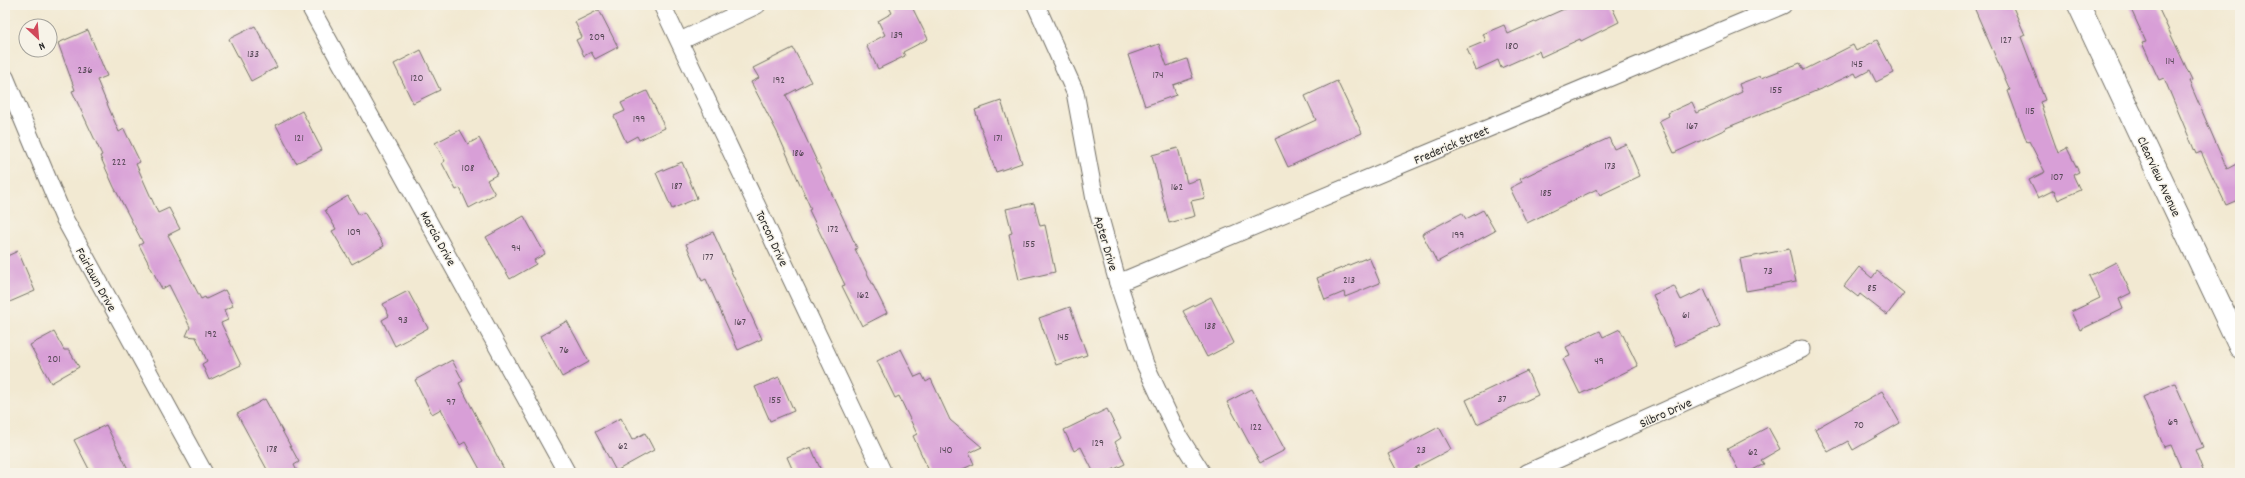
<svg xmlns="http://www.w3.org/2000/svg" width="2245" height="478" viewBox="0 0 2245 478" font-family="Dekko,sans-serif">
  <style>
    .building { fill: #d89fd7 }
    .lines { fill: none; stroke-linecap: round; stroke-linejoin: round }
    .minor-casing { stroke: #716e65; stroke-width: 19 }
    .tertiary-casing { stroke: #716e65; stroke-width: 24 }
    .minor { stroke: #fff; stroke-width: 17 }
    .tertiary { stroke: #fff; stroke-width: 22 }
    .labels { text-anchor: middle; stroke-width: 3; stroke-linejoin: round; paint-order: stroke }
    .number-label { font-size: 11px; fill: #564856 }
    .street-label { font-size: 13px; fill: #2b2b2b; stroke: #f7f3e8 }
  </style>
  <rect width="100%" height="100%" fill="#f7f3e8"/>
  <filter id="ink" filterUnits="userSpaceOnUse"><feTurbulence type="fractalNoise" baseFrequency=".025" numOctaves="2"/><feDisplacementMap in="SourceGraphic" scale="8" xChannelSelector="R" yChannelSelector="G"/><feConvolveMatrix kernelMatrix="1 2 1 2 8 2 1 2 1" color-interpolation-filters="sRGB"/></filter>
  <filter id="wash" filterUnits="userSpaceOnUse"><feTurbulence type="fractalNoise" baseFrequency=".012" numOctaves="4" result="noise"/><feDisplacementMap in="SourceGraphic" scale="16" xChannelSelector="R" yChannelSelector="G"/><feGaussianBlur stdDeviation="0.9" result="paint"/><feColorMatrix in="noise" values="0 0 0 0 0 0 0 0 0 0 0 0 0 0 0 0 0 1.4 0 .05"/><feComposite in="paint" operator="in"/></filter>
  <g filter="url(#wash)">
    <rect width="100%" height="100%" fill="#f2e9d2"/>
    <g id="blocks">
      <g class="building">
        <path d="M 888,5 L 911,5 L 928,39 L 903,52 L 905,56 L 878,69 L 866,45 L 885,35 L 878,21 L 892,13 Z"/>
        <path d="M 1573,5 L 1611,5 L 1619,22 L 1581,41 L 1580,39 L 1541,57 L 1539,51 L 1501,68 L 1498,60 L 1476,70 L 1467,49 L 1486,41 L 1483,34 L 1504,25 L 1508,34 Z"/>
        <path d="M 1973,5 L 2012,5 L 2025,35 L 2021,37 L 2045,100 L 2040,102 L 2058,153 L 2067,148 L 2079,172 L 2073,175 L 2080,190 L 2058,200 L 2054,190 L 2038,198 L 2029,180 L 2045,172 L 2029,141 L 2027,142 L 2008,91 L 2010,90 Z"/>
        <path d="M 2129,5 L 2157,5 L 2192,80 L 2189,81 L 2227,169 L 2240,162 L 2240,194 L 2238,195 L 2240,199 L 2226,205 L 2201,152 L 2196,154 L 2164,78 L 2159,80 L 2142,43 L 2146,42 Z"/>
        <path d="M 599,10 L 618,47 L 595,59 L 591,52 L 584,56 L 576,40 L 582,37 L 575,22 Z"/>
        <path d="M 255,26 L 277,67 L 251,81 L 229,39 Z"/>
        <path d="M 88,30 L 107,76 L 97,80 L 119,132 L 124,129 L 140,162 L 136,164 L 158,213 L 169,208 L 180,229 L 168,235 L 201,299 L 205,297 L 206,299 L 225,290 L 233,306 L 224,310 L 228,320 L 221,323 L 241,365 L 209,380 L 202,364 L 207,361 L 196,337 L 186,336 L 190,327 L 169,285 L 162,289 L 139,245 L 143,243 L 114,187 L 100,156 L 102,155 L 72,91 L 75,90 L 58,43 Z"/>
        <path d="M 1877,40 L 1894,73 L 1876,82 L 1870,70 L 1857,77 L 1855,73 L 1823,88 L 1726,128 L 1726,129 L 1674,153 L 1659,121 L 1669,116 L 1668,113 L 1692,102 L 1697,113 L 1742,92 L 1739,84 L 1760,76 L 1761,78 L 1800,63 L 1804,70 L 1853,45 L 1856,51 Z"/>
        <path d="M 1159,44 L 1167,66 L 1187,59 L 1193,78 L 1173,85 L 1176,95 L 1145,106 L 1128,55 Z"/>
        <path d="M 793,48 L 811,82 L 786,95 L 857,248 L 855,249 L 887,313 L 862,326 L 842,286 L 845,285 L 809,210 L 811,209 L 777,132 L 751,82 L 759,78 L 753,68 Z"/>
        <path d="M 421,50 L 440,90 L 413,103 L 394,64 Z"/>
        <path d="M 1337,81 L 1362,133 L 1288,167 L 1275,139 L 1316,120 L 1305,96 Z"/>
        <path d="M 647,91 L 665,128 L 639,140 L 637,136 L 626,142 L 614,116 L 625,111 L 621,103 Z"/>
        <path d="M 1001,101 L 1022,163 L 996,172 L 975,110 Z"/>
        <path d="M 302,111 L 322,150 L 296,163 L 276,125 Z"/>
        <path d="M 460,130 L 468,144 L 479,138 L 498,174 L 487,180 L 495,194 L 469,208 L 460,188 L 456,190 L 442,163 L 445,161 L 435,143 Z"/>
        <path d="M 1609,138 L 1614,149 L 1626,144 L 1640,176 L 1600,195 L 1597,189 L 1527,223 L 1510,188 L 1522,182 L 1520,179 L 1553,163 Z"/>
        <path d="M 1178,148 L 1187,183 L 1200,179 L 1205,198 L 1191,201 L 1195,216 L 1169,223 L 1152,155 Z"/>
        <path d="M 682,162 L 697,198 L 672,209 L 656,173 Z"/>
        <path d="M 348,196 L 359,215 L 364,212 L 384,246 L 352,264 L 332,231 L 336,229 L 325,210 Z"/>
        <path d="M 1034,203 L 1040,226 L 1045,225 L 1055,272 L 1019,280 L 1009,234 L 1012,233 L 1006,209 Z"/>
        <path d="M 1483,210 L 1495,231 L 1437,262 L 1422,234 L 1462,213 L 1466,219 Z"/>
        <path d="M 524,216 L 545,254 L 534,260 L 536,264 L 510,279 L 486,237 Z"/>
        <path d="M 713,232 L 762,339 L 738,350 L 706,279 L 702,281 L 686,244 Z"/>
        <path d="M 1789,249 L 1796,282 L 1746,291 L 1740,259 Z"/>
        <path d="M 18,251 L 35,291 L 5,304 L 5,257 Z"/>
        <path d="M 1369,257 L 1380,283 L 1345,297 L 1344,292 L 1325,300 L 1317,278 Z"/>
        <path d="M 2116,262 L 2131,293 L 2119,299 L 2123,309 L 2080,330 L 2071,312 L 2100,298 L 2089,276 Z"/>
        <path d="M 1859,267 L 1872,278 L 1877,271 L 1904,293 L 1887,315 L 1860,294 L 1858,297 L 1844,286 Z"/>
        <path d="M 1674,286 L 1681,300 L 1704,289 L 1720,326 L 1675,346 L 1653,295 Z"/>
        <path d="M 408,291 L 428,328 L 395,346 L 382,320 L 389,316 L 383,304 Z"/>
        <path d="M 1211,297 L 1234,343 L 1207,357 L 1183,311 Z"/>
        <path d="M 1070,307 L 1087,355 L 1056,365 L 1039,318 Z"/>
        <path d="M 567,321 L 589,362 L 562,377 L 540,336 Z"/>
        <path d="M 1620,329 L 1638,366 L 1580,394 L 1563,359 L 1570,356 L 1566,347 L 1600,331 L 1603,337 Z"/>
        <path d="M 54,332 L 64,350 L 69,350 L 79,367 L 51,383 L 30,345 Z"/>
        <path d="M 901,349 L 915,377 L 922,374 L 926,382 L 931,379 L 950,420 L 982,447 L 969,453 L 974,464 L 954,473 L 930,473 L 913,436 L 917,434 L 899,396 L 895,398 L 877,361 Z"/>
        <path d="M 452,360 L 463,381 L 459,383 L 506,473 L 482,473 L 465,442 L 460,445 L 441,409 L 432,414 L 415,380 Z"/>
        <path d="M 1527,371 L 1538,395 L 1477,424 L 1466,400 Z"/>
        <path d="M 779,377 L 794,411 L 770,421 L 755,387 Z"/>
        <path d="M 2175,383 L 2203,447 L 2195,450 L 2204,473 L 2183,473 L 2171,445 L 2164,447 L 2143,397 Z"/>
        <path d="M 1252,389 L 1285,450 L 1260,463 L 1227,402 Z"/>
        <path d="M 1882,391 L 1900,423 L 1853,450 L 1848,441 L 1828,452 L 1815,429 Z"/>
        <path d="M 265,399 L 299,462 L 294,465 L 298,473 L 269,473 L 237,414 Z"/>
        <path d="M 1107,409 L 1121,438 L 1115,442 L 1125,464 L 1106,473 L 1094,473 L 1081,447 L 1074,451 L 1064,430 Z"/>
        <path d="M 621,418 L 632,440 L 645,433 L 654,450 L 616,471 L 595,432 Z"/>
        <path d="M 106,425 L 130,473 L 91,473 L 74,440 Z"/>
        <path d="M 1439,427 L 1451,449 L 1405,473 L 1398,473 L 1388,454 Z"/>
        <path d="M 1768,427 L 1780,449 L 1761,460 L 1764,464 L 1747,473 L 1740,473 L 1727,449 Z"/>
        <path d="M 811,447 L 822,473 L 794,473 L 787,457 Z"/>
      </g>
    </g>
  </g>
  <g filter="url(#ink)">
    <use href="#blocks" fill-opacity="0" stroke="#716e65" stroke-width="1"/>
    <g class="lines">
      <defs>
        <g id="minor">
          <path d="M 309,5 L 567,473"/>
          <path d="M 662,5 L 883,473"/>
          <path d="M 1036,5 L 1075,92 L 1095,200 L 1118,283 L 1145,364 L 1178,435 L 1202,473"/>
          <path d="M 680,41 L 757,5"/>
          <path d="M 5,77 L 64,218 L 204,473"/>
          <path d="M 1118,283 L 1783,5"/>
          <path d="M 1527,473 L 1802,349"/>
        </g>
        <path id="tertiary" d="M 2079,5 L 2240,347"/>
      </defs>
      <use href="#minor" class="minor-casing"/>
      <use href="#tertiary" class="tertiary-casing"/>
      <use href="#minor" class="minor"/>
      <use href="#tertiary" class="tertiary"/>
    </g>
  </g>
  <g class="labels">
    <g class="number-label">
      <text x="897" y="38">139</text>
      <text x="597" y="40">209</text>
      <text x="2006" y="43">127</text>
      <text x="1512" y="49">180</text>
      <text x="253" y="57">133</text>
      <text x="2170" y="64">114</text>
      <text x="1857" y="67">145</text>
      <text x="85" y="73">236</text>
      <text x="1158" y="78">174</text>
      <text x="417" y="81">120</text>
      <text x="779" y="83">192</text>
      <text x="1776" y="93">155</text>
      <text x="2030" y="114">115</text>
      <text x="639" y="122">199</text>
      <text x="1692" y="129">167</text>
      <text x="299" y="141">121</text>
      <text x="998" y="141">171</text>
      <text x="798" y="156">186</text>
      <text x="119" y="165">222</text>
      <text x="1610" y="169">173</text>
      <text x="468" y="171">108</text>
      <text x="2057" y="180">107</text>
      <text x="677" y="189">187</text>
      <text x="1177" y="190">162</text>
      <text x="1546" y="196">185</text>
      <text x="833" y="232">172</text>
      <text x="354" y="235">109</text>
      <text x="1458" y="238">199</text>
      <text x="1029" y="247">155</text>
      <text x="516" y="251">94</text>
      <text x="708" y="260">177</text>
      <text x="1768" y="274">73</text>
      <text x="1349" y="283">213</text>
      <text x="1872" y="291">85</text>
      <text x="863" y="298">162</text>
      <text x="1686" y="318">61</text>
      <text x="403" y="323">93</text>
      <text x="740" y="325">167</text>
      <text x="1210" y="329">138</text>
      <text x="211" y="337">192</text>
      <text x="1063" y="340">145</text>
      <text x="564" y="353">76</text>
      <text x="54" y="362">201</text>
      <text x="1599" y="364">49</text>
      <text x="1502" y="402">37</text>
      <text x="775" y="403">155</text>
      <text x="451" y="405">97</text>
      <text x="2173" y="425">69</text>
      <text x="1859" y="428">70</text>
      <text x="1256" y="430">122</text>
      <text x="1098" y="446">129</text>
      <text x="623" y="449">62</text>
      <text x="272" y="452">178</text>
      <text x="946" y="453">140</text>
      <text x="1421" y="453">23</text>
      <text x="1753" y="455">62</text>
    </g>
    <g class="street-label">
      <text transform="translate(1451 144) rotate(-23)" y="5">Frederick Street</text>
      <text transform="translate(2160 176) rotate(65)" y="5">Clearview Avenue</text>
      <text transform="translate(439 238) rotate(61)" y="5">Marcia Drive</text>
      <text transform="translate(773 238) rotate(65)" y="5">Torcon Drive</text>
      <text transform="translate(1107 243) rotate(74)" y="5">Apter Drive</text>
      <text transform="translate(97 279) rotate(61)" y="5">Fairlawn Drive</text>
      <text transform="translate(1665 412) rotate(-24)" y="5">Silbro Drive</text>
    </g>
  </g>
  <rect width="2245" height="478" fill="none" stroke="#f7f3e8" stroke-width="20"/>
  <g transform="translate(38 38) rotate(154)"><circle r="19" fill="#f7f3e8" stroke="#a5a39c"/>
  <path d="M0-3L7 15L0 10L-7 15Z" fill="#d1495b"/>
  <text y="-6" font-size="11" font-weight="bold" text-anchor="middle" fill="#2b2b2b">N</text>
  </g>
</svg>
